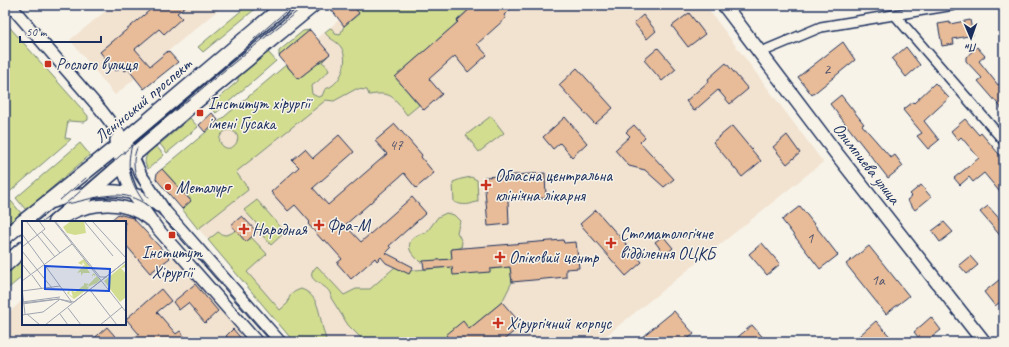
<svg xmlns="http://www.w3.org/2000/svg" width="1009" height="347" viewBox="0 0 1009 347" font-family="Caveat,sans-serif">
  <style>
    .built { fill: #f2e2d0 }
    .green { fill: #d2dd90; stroke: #768677; fill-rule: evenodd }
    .building { fill: #e8bc98; stroke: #1b2f5e }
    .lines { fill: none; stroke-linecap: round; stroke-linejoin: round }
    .minor-casing { stroke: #1b2f5e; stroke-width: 12 }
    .tertiary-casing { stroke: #1b2f5e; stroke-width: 14 }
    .secondary-casing { stroke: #1b2f5e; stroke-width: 16 }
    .primary-casing { stroke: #1b2f5e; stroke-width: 17 }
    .minor { stroke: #f7f3e8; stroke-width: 9 }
    .tertiary { stroke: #f7f3e8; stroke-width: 11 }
    .secondary { stroke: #f7f3e8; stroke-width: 13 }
    .primary { stroke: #f7f3e8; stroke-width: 14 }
    .tram { stroke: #1b2f5e; stroke-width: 1 }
    .poi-dot { fill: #c8321e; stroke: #f7f3e8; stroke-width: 1.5 }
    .labels { text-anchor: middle; stroke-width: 3; stroke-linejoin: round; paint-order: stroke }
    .number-label { font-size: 15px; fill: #4e526c }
    .poi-label { font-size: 17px; fill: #1b2f5e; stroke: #f7f3e8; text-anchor: start }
    .street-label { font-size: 17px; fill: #1b2f5e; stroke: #f7f3e8 }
    .inset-road { fill: none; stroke: #9fa5b1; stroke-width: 1 }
    .view { fill: #1d4ed8; fill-opacity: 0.15; stroke: #1d4ed8; stroke-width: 2 }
    .inset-edge { fill: none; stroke: #1b2f5e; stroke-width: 2 }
  </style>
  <rect width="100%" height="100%" fill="#f7f3e8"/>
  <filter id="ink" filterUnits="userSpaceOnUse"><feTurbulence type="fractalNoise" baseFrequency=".025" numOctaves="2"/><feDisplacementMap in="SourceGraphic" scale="8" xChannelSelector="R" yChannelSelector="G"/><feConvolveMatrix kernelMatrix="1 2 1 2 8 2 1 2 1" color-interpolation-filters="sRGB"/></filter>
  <g filter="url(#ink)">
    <g class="built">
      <path d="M 113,5 L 224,5 L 115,95 L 70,40 Z"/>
      <path d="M 358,5 L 705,5 L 823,162 L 598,342 L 294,342 L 182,209 L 191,200 L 162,169 L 286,65 L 298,79 L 329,54 L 317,39 L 339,20 L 344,25 L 359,14 L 355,8 Z"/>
      <path d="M 125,244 L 150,273 L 170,258 L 176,256 L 250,342 L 5,342 L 5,316 L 23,300 L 23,324 L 125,324 Z"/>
    </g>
    <g class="green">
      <path d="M 248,5 L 260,5 L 203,52 L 198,47 Z"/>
      <path d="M 376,5 L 474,5 L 457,20 L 458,22 L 395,77 L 419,105 L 407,115 C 394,98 393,91 369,95 L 367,90 L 356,89 L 334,101 L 326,100 L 236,172 L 247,187 L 248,190 L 198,229 L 182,209 L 191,200 L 162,169 L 286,65 L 298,79 L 330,54 L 322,62 L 327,66 L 329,71 C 322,76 319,82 311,86 L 312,94 L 318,97 L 322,96 L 325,89 C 341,85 350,61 341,47 C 336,40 328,39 325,32 L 330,28 L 334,30 L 335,34 L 340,35 L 344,26 L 359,14 L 355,8 L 376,7 ZM 228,130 C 249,133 231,158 221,144 C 217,138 222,132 228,130 Z"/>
      <path d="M 5,22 L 88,116 L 88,120 L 84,122 L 68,121 L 65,138 L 71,139 L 5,196 Z"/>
      <path d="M 310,30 L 279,56 L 279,51 L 303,31 Z"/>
      <path d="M 268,52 L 276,61 L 216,113 L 209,106 L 238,81 L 238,76 Z"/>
      <path d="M 491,116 L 504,133 L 479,152 L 466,135 Z"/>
      <path d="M 190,118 L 198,127 L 167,153 L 160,144 Z"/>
      <path d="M 80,143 L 90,155 L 26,210 L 16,198 Z"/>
      <path d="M 156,146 L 164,155 L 148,169 C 141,160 148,151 156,146 Z"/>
      <path d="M 471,177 L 477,180 L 478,201 C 470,205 463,206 454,202 L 453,182 L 461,179 Z"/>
      <path d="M 257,200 L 285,232 L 271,245 L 263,236 L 265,233 L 244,210 Z"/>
      <path d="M 11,201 L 21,213 L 5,227 L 5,207 Z"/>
      <path d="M 446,213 L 454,215 L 460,221 L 457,232 L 462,242 L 461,248 L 451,249 L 452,259 L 420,262 C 417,259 413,255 411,252 C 405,241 417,233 426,233 L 438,217 Z"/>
      <path d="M 236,230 L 246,242 L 251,237 L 267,254 L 247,272 L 280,310 L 288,303 C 289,294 293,292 301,289 C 319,295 319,314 323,329 C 324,334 326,337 326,342 L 294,342 L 208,240 L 218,232 C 225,237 229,235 236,230 Z"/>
      <path d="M 23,259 L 23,276 L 5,291 L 5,274 Z"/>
      <path d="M 317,266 L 344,295 L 356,289 L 370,289 L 395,267 L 403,271 L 452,267 L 490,269 L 510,267 L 512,282 L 502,302 L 469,329 L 463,322 L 452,342 L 365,342 L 348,325 L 331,298 C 332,282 299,283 317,266 Z"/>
    </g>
    <g class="building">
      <path d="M 156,5 L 187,5 L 177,13 L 182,18 L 164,34 L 159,29 L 135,49 L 150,66 L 168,51 L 178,62 L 144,89 L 128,69 L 125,71 L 121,67 L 116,71 L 100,52 Z"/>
      <path d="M 336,5 L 352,5 L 359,13 L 344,26 L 331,9 Z"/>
      <path d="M 474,5 L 515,5 L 504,15 L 506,18 L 477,44 L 487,55 L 468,72 L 455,56 L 429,79 L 442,94 L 424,110 L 395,77 L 458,22 L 457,21 Z"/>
      <path d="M 689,13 L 705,34 L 688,47 L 672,26 Z"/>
      <path d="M 643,15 L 656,31 L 647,39 L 634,23 Z"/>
      <path d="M 970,20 L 973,35 L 953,39 L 954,44 L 942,46 L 938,24 L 950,22 L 950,24 Z"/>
      <path d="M 310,30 L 330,54 L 298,79 L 279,56 Z"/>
      <path d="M 843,42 L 855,60 L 812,95 L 798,77 Z"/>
      <path d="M 906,47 L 920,65 L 906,77 L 892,59 Z"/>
      <path d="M 977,47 L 985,56 L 979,61 L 998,85 L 1004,80 L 1004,111 L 978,81 L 982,78 L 966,61 L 966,57 Z"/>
      <path d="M 658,48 L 676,69 L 662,81 L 644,60 Z"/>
      <path d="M 726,63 L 748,89 L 730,104 L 718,90 L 694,111 L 686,101 L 709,81 L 708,79 Z"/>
      <path d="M 577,68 L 613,108 L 595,124 L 559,85 Z"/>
      <path d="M 935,83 L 949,98 L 924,121 L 939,140 L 928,149 L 917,136 L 922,133 L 903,110 L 913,102 L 914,103 Z"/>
      <path d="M 841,95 L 864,124 L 862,125 L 891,158 L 895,155 L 903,166 L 888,178 L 830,104 Z"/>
      <path d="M 212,113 L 218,120 L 205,132 L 199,125 Z"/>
      <path d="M 565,117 L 587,143 L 572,157 L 560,143 L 553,149 L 543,137 Z"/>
      <path d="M 965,119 L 979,135 L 981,133 L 1004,160 L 1004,197 L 984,173 L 973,182 L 969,177 L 960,185 L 954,178 L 979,158 L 961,137 L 958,140 L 951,131 Z"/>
      <path d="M 395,124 L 422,155 L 421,157 L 434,173 L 416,188 L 404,173 L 345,225 L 361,242 L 412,197 L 426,213 L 389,246 L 391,248 L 386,253 L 413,267 L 409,274 L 386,263 L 381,257 L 377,261 L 375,258 L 351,279 L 337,263 L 342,259 L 325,240 L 323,241 L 308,224 L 310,222 L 295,205 L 288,211 L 271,192 L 299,167 L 292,160 L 305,149 L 313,158 L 339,135 L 354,152 L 313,188 L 328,205 L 387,154 L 375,141 Z"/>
      <path d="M 634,125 L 645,137 L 640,142 L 674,179 L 664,187 L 645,170 L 629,166 L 615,150 L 630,136 L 626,132 Z"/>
      <path d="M 732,126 L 761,161 L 742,177 L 713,142 Z"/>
      <path d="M 787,135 L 800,153 L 787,164 L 773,147 Z"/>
      <path d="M 162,169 L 191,201 L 182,209 L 156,179 L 157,173 Z"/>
      <path d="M 545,173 L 546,198 L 508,200 L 509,224 L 488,226 L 484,177 Z"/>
      <path d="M 921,185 L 931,197 L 915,210 L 907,200 L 912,196 L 910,194 Z"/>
      <path d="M 800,206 L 838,255 L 820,269 L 782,220 Z"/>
      <path d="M 988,206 L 1004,224 L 1004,240 L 980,212 Z"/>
      <path d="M 596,210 L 642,262 L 626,276 L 580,224 Z"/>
      <path d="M 118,214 L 133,218 L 170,258 L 150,273 L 125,244 L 125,222 L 109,222 Z"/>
      <path d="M 242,216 L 257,232 L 246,242 L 231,225 Z"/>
      <path d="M 944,222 L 953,232 L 940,242 L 932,231 Z"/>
      <path d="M 663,236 L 673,248 L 665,255 L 655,242 Z"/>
      <path d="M 563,240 L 564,243 L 576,242 L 579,268 L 566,269 L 566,277 L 512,282 L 510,267 L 490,269 L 490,272 L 453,275 L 452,267 L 424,269 L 423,261 L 452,259 L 451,249 Z"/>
      <path d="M 762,243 L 780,264 L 767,275 L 749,254 Z"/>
      <path d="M 869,246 L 909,296 L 886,314 L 846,264 Z"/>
      <path d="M 970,256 L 978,265 L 967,274 L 959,265 Z"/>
      <path d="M 1004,276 L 1004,299 L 995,306 L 984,292 Z"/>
      <path d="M 195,284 L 218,311 L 205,323 L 188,303 L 179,310 L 173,302 Z"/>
      <path d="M 161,289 L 171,301 L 157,312 L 176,334 L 180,331 L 189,342 L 129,342 L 139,334 L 126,319 Z"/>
      <path d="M 502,302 L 522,325 L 501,342 L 452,342 L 446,335 L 463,321 L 469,329 Z"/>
      <path d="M 674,311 L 694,334 L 684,342 L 647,342 L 642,337 Z"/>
      <path d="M 931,317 L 941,330 L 926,342 L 922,342 L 914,332 Z"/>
      <path d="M 876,321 L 895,342 L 852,342 Z"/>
      <path d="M 752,325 L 767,342 L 742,342 L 738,337 Z"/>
      <path d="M 107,327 L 120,342 L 90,342 Z"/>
      <path d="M 233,329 L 244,342 L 231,342 L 226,336 Z"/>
    </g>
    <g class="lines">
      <defs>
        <g id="minor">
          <path d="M 895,15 L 1004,141"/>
          <path d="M 759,53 L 821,27 L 954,5"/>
        </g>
        <g id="tertiary">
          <path d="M 10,5 L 101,110 L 127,144 L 141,175 L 165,211 L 280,342"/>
          <path d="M 116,140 L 121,165 L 132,193 L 157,228 L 257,342"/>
          <path d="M 49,203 C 87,192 123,181 158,206"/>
          <path d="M 66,216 C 93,202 124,200 148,219"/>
        </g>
        <path id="secondary" d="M 724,5 L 836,153 L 984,342"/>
        <g id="primary">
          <path d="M 23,222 L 124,141 L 285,5"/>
          <path d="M 55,222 L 193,104 L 313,5"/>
          <path d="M 5,237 L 23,222"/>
          <path d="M 5,265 L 23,249"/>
        </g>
      </defs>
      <use href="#minor" class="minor-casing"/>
      <use href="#tertiary" class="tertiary-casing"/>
      <use href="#secondary" class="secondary-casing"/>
      <use href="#primary" class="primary-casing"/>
      <use href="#minor" class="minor"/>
      <use href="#tertiary" class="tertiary"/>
      <use href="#secondary" class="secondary"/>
      <use href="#primary" class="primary"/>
      <g class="tram">
        <path d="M 254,39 L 293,5"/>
        <path d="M 132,145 C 125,170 131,184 146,205"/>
        <path d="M 137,148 C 129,167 138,182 148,198"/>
        <path d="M 60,200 L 86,178"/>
        <path d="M 67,204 C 83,201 100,195 117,195 C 142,195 161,216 177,232 L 273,342"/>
        <path d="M 34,222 L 44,213"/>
        <path d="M 42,222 L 75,196 L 129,148 L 305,5"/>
        <path d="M 5,254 L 23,239"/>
      </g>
    </g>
  </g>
  <g class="poi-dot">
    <rect x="44" y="60" width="8" height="8" rx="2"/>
    <rect x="196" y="109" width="8" height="8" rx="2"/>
    <path d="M484 179h4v4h4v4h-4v4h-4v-4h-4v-4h4z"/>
    <circle cx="168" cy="187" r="4"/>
    <path d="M317 219h4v4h4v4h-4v4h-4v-4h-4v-4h4z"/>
    <path d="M242 223h4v4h4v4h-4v4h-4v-4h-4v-4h4z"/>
    <rect x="168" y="231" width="8" height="8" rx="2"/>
    <path d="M609 237h4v4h4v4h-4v4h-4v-4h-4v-4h4z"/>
    <path d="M498 251h4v4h4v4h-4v4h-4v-4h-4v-4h4z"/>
    <path d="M496 317h4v4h4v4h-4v4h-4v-4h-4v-4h4z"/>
  </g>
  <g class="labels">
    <g class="number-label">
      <text x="827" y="74">2</text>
      <text x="396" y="150">47</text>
      <text x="810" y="243">1</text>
      <text x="878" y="285">1а</text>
    </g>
    <g class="poi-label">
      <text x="56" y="70">Рослого вулиця</text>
      <text x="208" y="109">Інститут хірургії<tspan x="208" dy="20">імені Гусака</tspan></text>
      <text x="495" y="181">Обласна центральна<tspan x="495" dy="20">клінічна лікарня</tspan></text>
      <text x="176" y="193">Металург</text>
      <text x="327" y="231">Фра-М</text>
      <text x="252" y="235">Народная</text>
      <text x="620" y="239">Стоматологічне<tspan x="620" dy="20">відділення ОЦКБ</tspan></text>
      <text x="172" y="258" text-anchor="middle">Інститут<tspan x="172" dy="20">Хірургії</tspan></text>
      <text x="509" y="263">Опіковий центр</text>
      <text x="507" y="329">Хірургічний корпус</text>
    </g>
    <g class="street-label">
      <text transform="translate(143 100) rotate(-40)" y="6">Ленінський проспект</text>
      <text transform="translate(867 163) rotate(52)" y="6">Олимпиева улица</text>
    </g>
  </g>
  <g transform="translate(22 221)">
    <rect width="104" height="104" fill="#f7f3e8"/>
    <path d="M 49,0 L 62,0 L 64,12 L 53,14 L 45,12 L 41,6 ZM 62,38 L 74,55 L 71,54 L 71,56 L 70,54 L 72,52 L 67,46 L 64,46 L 68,52 L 61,52 L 59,55 L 59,51 L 55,52 L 62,44 L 64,46 L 61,41 L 60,44 L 56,42 ZM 104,42 L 104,46 L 99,47 L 104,53 L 104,76 L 98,81 L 82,60 ZM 75,55 L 78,59 L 75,62 L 66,66 L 67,63 L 65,65 L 67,67 L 52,78 L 45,72 L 48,69 L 47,73 L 51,76 L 49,69 L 53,71 L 62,64 L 62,62 L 67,63 Z" fill="#d2dd90"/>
    <path class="inset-road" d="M 4,0 L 33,36M 32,0 L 104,91M 33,0 L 78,56 L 85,56M 62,0 L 91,35M 70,0 L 104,37M 20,11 L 38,32M 0,13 L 49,80M 0,26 L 23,8 L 17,0M 0,30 L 30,67M 0,43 L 9,54M 10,54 L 20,68M 0,60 L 50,23M 0,67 L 3,93M 68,69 L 95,104M 0,70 L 38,65M 0,81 L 38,76M 0,82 L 36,78 L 52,81 L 104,40M 0,83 L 37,78 L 50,82M 46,87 L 59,104M 5,93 L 18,104M 38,93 L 46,104M 0,94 L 21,91 L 37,79M 23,104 L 104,40M 78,104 L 100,86"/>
    <path class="view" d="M 23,45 L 88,48 L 87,70 L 23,68 Z"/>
    <rect width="104" height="104" class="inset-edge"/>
  </g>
  <rect width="1009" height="347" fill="none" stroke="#f7f3e8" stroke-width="20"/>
  <rect x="10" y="10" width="989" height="327" fill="none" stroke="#1b2f5e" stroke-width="1.5" filter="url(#ink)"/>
  <g transform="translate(971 38) rotate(178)" stroke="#f7f3e8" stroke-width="3" paint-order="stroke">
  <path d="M0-3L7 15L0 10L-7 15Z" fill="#1b2f5e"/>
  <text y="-6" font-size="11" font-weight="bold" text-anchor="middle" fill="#1b2f5e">Пн</text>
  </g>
  <path d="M20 36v6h81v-6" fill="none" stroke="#1b2f5e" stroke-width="2"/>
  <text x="26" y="36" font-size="12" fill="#1b2f5e" stroke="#f7f3e8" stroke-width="3" paint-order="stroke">50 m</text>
</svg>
